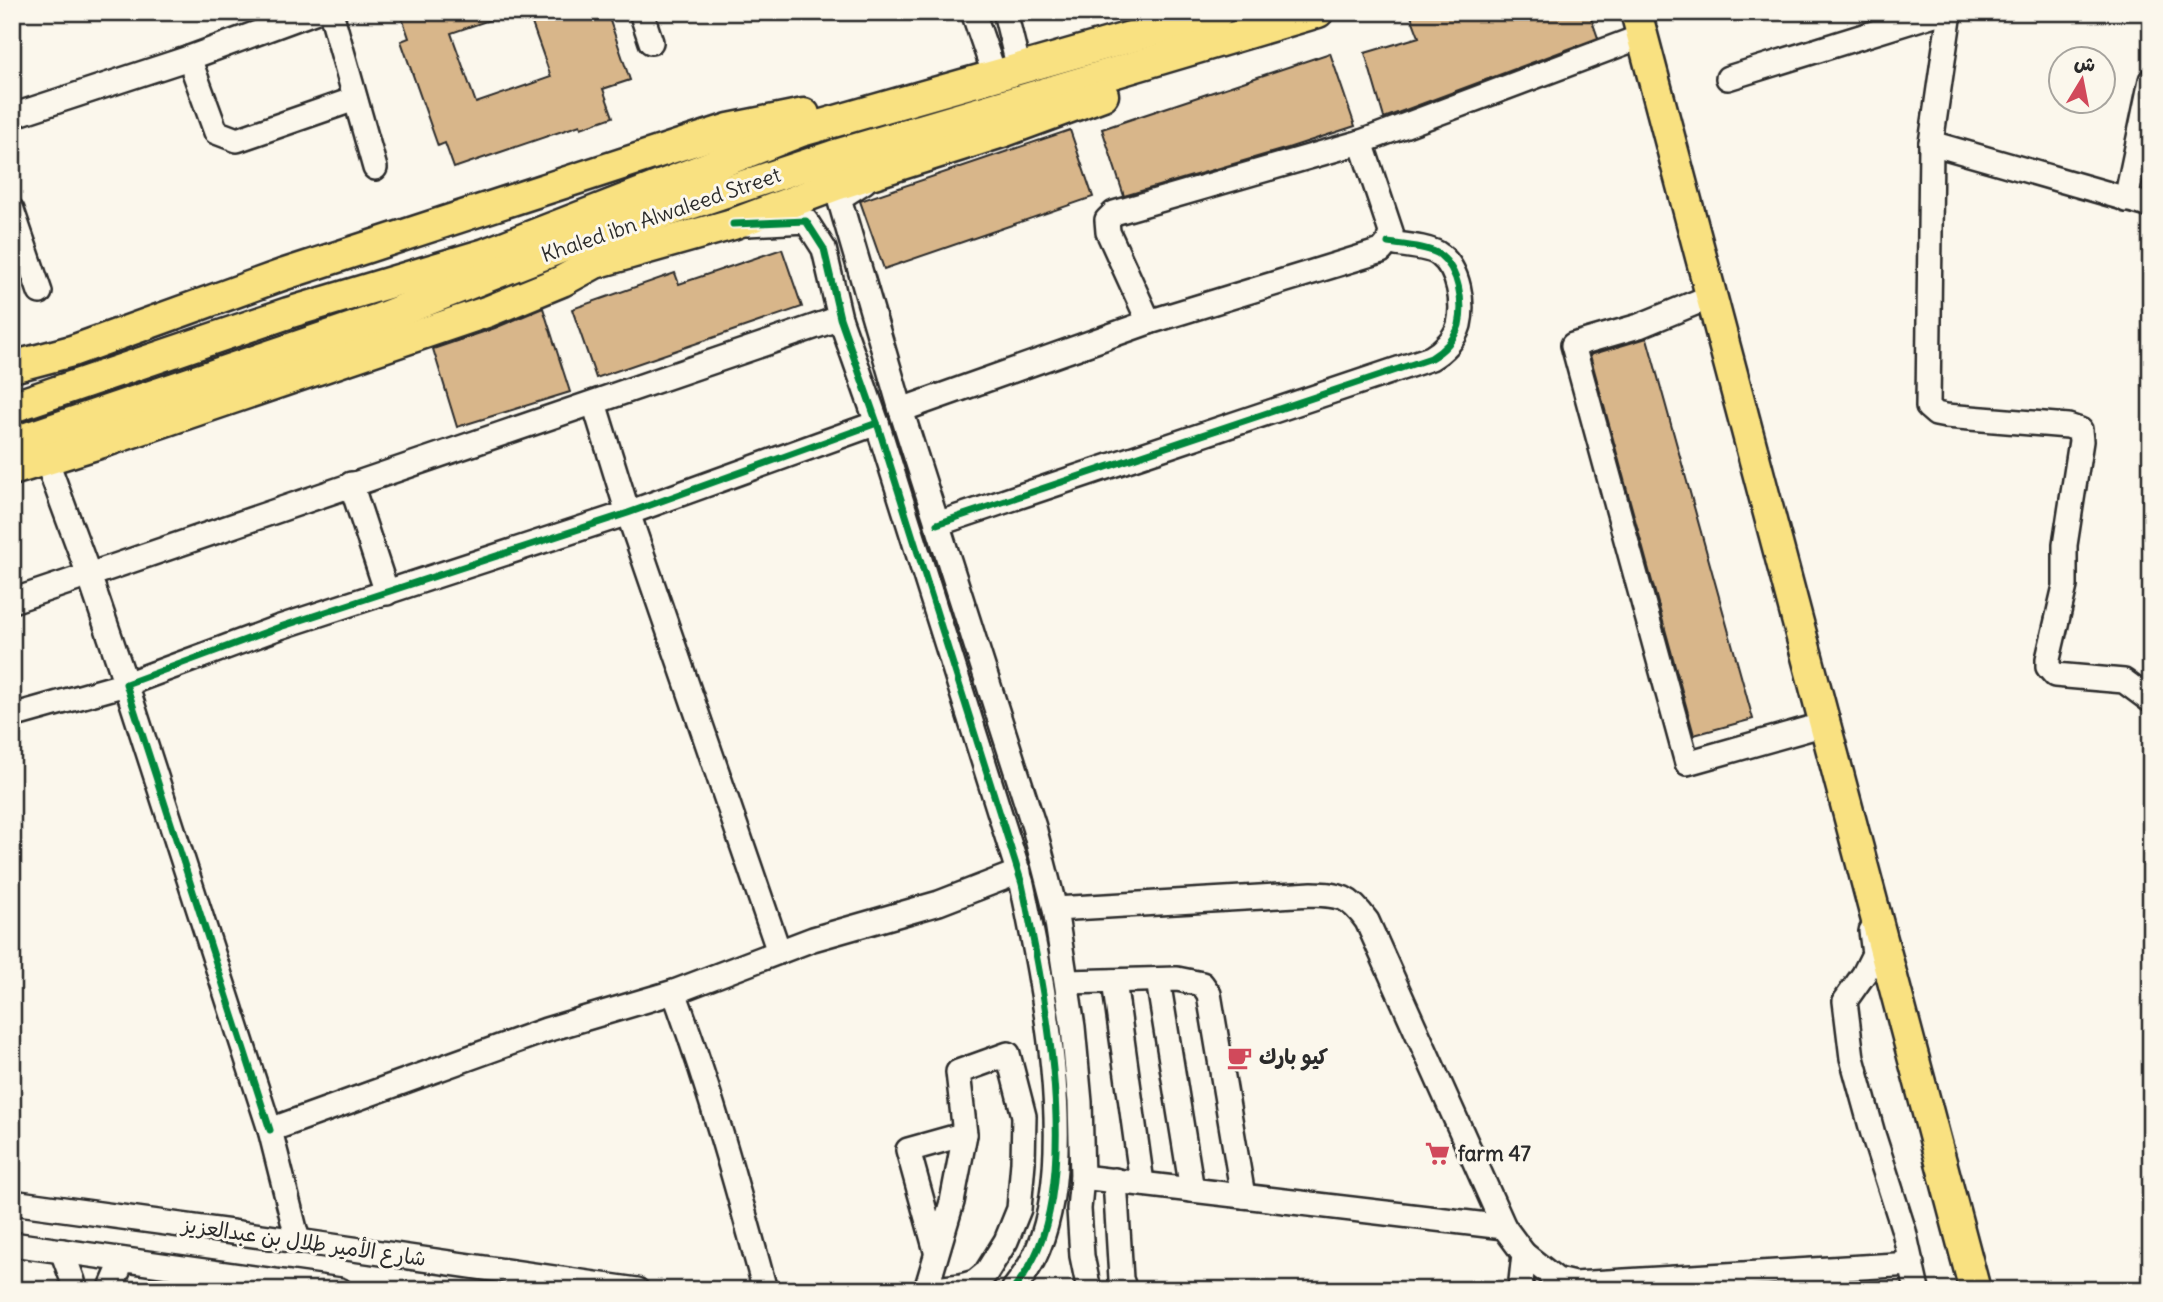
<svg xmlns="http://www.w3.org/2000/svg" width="2163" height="1302" viewBox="0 0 2163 1302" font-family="Delius,'Playpen Sans Arabic',sans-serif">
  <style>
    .building { fill: #d8b68a; stroke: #2b2b2b; stroke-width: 2 }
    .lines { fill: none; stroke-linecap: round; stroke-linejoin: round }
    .minor-casing { stroke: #2b2b2b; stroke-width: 28 }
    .major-casing { stroke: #2b2b2b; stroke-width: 35 }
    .minor { stroke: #fbf7ec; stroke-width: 23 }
    .major { stroke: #f9e181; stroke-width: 30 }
    .cycleway-casing { stroke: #fbf7ec; stroke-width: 11 }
    .cycleway { stroke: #00873e; stroke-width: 7 }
    .labels { text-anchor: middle; stroke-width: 6; stroke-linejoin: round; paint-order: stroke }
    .street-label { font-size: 21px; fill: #2b2b2b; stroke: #fbf7ec }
    .poi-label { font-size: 21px; font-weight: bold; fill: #2b2b2b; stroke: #fbf7ec; text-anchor: start }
  </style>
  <rect width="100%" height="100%" fill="#fbf7ec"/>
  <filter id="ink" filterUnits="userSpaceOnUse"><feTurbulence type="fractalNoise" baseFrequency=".0143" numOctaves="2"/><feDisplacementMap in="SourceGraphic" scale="14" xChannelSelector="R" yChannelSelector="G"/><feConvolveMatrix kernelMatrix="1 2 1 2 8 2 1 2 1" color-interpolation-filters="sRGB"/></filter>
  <g filter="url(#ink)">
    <g class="building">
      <path d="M 400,12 L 504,12 L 504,15 L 451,33 L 476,103 L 551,77 L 528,12 L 607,12 L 630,80 L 603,89 L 613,117 L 581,128 L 580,125 L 454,168 L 445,143 L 438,146 L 401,41 L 409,38 Z"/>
      <path d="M 1422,12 L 1589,12 L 1598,38 L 1384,118 L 1365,53 L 1419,37 L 1411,16 Z"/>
      <path d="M 1330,53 L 1355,126 L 1288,148 L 1124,196 L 1102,129 Z"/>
      <path d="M 1070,130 L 1093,197 L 884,269 L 860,201 Z"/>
      <path d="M 782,249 L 802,307 L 596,378 L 572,309 L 675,273 L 679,284 Z"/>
      <path d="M 543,308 L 570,392 L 457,427 L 433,349 L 495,328 Z"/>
      <path d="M 1647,338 L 1753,719 L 1694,735 L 1590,355 Z"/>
    </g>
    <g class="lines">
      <defs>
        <g id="minor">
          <path d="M 331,12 L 375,168"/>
          <path d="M 641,12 L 651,42"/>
          <path d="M 973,12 L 995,76"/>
          <path d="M 1005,12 L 1019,69"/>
          <path d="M 1950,12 L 1931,143 L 1928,407 L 1936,414 L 1946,416 L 2068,426 L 2080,430 L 2081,441 L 2065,545 L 2065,586 L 2048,659 L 2048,667 L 2055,675 L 2124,681 L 2151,701"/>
          <path d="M 189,58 L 216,132 L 237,140 L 355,99"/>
          <path d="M 1728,78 L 1941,12"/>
          <path d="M 12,116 L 189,58 L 314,12"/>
          <path d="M 1931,143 L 2151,206"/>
          <path d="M 864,182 L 839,198 L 901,410 L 1034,827 L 1055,909 L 1073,1027 L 1080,1102 L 1082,1177 L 1079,1209 L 1082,1256 L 1089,1290"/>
          <path d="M 2126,200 L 2151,80"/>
          <path d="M 12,210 L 40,292"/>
          <path d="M 747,224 L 806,221 L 824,249 L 840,318 L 877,423 L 1022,884 C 1043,985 1078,1152 1038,1249 C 1032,1264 1023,1277 1013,1290"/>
          <path d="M 1712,296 L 1639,326 L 1573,345 L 1687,763 L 1825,724"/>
          <path d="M 1149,322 L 1108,232 L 1107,220 L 1114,213 L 1361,142 L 1643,36"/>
          <path d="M 594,403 L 628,513 L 779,952"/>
          <path d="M 901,410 L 1149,322 L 1381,251 L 1388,243 L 1391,232 L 1361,142"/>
          <path d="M 351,484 L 387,593"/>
          <path d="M 937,524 L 1431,358 C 1443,351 1455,339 1459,325 C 1464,303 1459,270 1440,255 C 1431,247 1401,245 1388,243"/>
          <path d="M 12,601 L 89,575 L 46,459"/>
          <path d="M 12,716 L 126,684 L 89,575 L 840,318"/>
          <path d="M 1055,909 L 1312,894 C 1341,895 1349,896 1367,921 L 1504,1227"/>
          <path d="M 1871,931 L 1874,954 L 1864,974 L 1845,1001 L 1852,1058 L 1873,1134 L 1904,1231 L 1917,1290"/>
          <path d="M 1158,980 L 1192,1190"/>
          <path d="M 1114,981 L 1142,1183"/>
          <path d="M 1067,982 L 1177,979 L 1202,984 L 1209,994 L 1243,1196"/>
          <path d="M 1008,1054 L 1024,1116 L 1023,1162 L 1019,1209 L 1006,1241 L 986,1273 L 975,1282 L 961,1286 L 926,1290 L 952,1202 L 965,1134 L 958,1072 Z"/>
          <path d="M 270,1130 L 126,684 L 280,627 L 628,513 L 877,423"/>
          <path d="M 1082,1177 L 1504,1227 L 1524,1254 L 1520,1290"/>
          <path d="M 1115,1180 L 1121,1279 L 1125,1290"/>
          <path d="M 12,1202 L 298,1241 L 637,1290"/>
          <path d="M 298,1241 L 270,1130 L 546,1030 L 674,992"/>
          <path d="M 12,1244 L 340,1290"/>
          <path d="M 62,1251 L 73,1281 L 72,1290"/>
          <path d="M 936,1251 L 908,1150 L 965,1134"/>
          <path d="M 1524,1254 L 1557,1280 L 1574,1284 L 1912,1264"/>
          <path d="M 110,1290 L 123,1260"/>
          <path d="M 765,1290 C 738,1189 710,1089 674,992 L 813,939 L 939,903 L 1019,872"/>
        </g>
        <g id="major">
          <path d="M 1636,12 L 1975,1290"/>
          <path d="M 12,367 L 72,351 L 282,275 L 729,129 L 804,114"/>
          <path d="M 12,407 L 288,313 L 485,254 L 801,131 L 1218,12"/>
          <path d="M 12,443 L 379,319 L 570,244 L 833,156 L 1318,12"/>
          <path d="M 12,470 L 109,440 L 489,311 L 562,281 L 595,263 L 733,224 L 836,185 L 1005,131 L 1103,95"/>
        </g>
      </defs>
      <use href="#minor" class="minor-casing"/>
      <use href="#major" class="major-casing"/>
      <use href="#minor" class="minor"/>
      <use href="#major" class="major"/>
      <defs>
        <g id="cycleway">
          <path d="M 733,224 L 806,221 L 824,249 L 840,318 L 877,423 L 1022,884 C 1043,985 1078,1152 1038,1249 C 1032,1264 1023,1277 1013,1290"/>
          <path d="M 937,524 L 1431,358 C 1443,351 1455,339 1459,325 C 1464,303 1459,270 1440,255 C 1431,247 1401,245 1388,243"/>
          <path d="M 270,1130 L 126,684 L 280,627 L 628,513 L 877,423"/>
        </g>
      </defs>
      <use href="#cycleway" class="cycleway-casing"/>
      <use href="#cycleway" class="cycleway"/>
    </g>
  </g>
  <defs>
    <symbol id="cafe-bare" viewBox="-9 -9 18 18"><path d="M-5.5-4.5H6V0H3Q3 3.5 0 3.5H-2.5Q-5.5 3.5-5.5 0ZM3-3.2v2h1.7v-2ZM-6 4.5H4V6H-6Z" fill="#d1495b" stroke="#fbf7ec" stroke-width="2.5" paint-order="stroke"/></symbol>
    <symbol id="supermarket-bare" viewBox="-9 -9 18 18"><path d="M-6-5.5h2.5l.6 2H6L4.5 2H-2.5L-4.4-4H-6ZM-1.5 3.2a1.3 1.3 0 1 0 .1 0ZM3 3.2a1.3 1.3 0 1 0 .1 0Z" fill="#d1495b" stroke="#fbf7ec" stroke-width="2.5" paint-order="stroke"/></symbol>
  </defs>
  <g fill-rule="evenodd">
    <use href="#cafe-bare" x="1222" y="1040" width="35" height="35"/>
    <use href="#supermarket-bare" x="1420" y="1136" width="35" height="35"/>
  </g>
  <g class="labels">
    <g class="street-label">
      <text transform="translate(661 215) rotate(-19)" y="7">Khaled ibn Alwaleed Street</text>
      <text transform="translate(304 1242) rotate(8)" y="7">شارع الأمير طلال بن عبدالعزيز</text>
    </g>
    <g class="poi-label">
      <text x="1259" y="1064">كيو بارك</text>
      <text x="1458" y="1161">farm 47</text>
    </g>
  </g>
  <rect width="2163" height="1302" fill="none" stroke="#fbf7ec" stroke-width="42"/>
  <rect x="21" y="21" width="2121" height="1260" fill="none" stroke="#2b2b2b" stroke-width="2.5" filter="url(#ink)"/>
  <g transform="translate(2082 80) rotate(10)"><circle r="33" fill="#fbf7ec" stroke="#a8a59f" stroke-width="2"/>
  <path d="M0-5L12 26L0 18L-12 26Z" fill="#d1495b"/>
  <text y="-10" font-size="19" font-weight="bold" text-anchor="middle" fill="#2b2b2b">ش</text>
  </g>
</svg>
